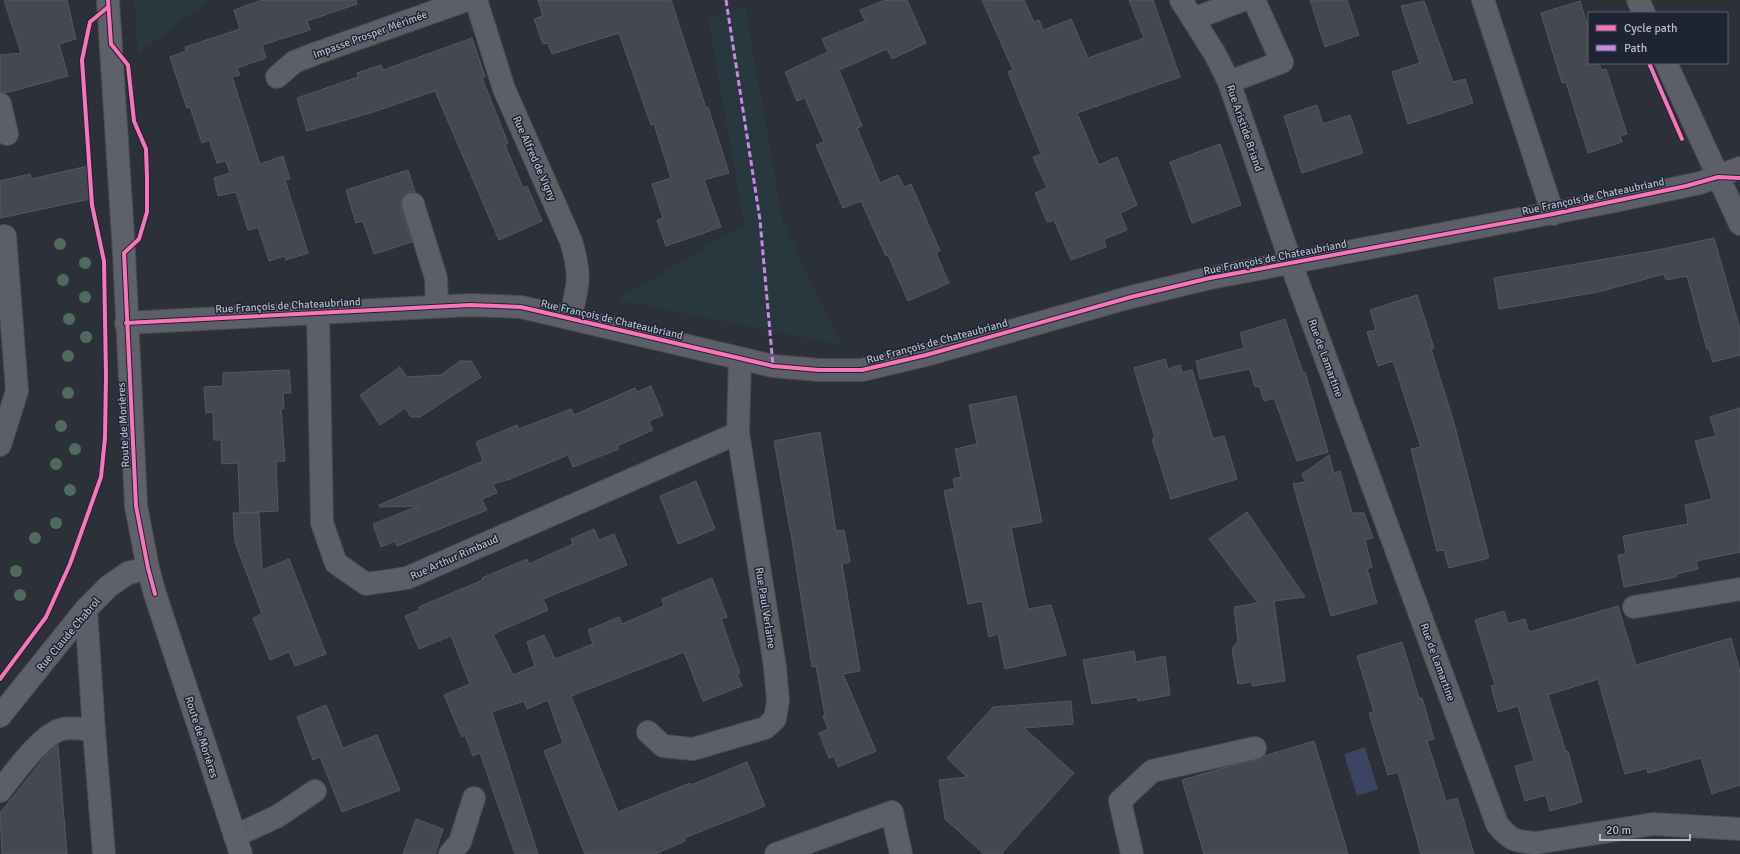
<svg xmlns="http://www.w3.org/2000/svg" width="1740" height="854" viewBox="0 0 1740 854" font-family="Signika,sans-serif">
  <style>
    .green { fill: #29383f }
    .water { fill: #3b4562 }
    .building { fill: #454850; stroke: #545861 }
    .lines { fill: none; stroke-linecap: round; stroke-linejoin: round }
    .minor-casing { stroke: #484b52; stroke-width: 24 }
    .major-casing { stroke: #4a4d56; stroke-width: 24 }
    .minor { stroke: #5c5f67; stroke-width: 22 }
    .major { stroke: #5e6169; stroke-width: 22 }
    .quiet { stroke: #c787e3; stroke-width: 3; stroke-dasharray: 6 3; stroke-linecap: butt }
    .cycleway-casing { stroke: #1f2434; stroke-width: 6 }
    .cycleway { stroke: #fb73b8; stroke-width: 4 }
    .tree { fill: #516a60 }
    .labels { text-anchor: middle; stroke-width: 3; stroke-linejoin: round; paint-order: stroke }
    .street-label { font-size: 11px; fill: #b7bbc9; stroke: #1f2434 }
  </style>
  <rect width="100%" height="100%" fill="#2c3039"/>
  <g class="green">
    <path d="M 134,0 L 209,0 L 138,54 Z"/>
    <path d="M 745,6 L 783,222 L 842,345 L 617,300 L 744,224 L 708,17 Z"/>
  </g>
  <path class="water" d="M 1365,747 L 1378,789 L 1357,796 L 1344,754 Z"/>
  <g class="building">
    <path d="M 4,0 L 67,0 L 76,39 L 59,44 L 68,76 L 5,93 L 0,92 L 0,55 L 21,53 Z"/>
    <path d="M 262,0 L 356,0 L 357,4 L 307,21 L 310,30 L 262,45 L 266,58 L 237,68 L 240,75 L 232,77 L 260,164 L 283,156 L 290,179 L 285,180 L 308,253 L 286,260 L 285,256 L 269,261 L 258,227 L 248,230 L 236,192 L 218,196 L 214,178 L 230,173 L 226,161 L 217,163 L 209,140 L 202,143 L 190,107 L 187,108 L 170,57 L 186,51 L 185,47 L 240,29 L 234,10 Z"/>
    <path d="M 538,0 L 671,0 L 706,108 L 708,107 L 729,173 L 704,180 L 721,227 L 666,246 L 657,220 L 663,218 L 652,184 L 671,178 L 654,124 L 651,125 L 619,33 L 552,54 L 548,43 L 543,44 L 534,19 L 543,16 Z"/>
    <path d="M 885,0 L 907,0 L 926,43 L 892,59 L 887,49 L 839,70 L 862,126 L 857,128 L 880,183 L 898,175 L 904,187 L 911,184 L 940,251 L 936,253 L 949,283 L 908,301 L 888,255 L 886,256 L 861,201 L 843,208 L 816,145 L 824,142 L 805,98 L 797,101 L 785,72 L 828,52 L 822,39 L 865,21 L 860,10 Z"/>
    <path d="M 982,0 L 1024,0 L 1034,22 L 1039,20 L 1043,30 L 1071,19 L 1088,58 L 1144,38 L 1129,0 L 1153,0 L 1180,77 L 1077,113 L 1099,165 L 1117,157 L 1137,205 L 1120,213 L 1127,230 L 1104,239 L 1106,247 L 1071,260 L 1054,220 L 1047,222 L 1035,193 L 1047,188 L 1033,157 L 1041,154 L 1008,72 L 1013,70 Z"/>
    <path d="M 1310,0 L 1347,0 L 1359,35 L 1325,47 Z"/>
    <path d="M 1424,1 L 1453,82 L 1465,79 L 1473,103 L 1408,124 L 1392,72 L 1420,63 L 1401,6 Z"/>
    <path d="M 1580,1 L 1589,30 L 1589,63 L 1599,63 L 1601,70 L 1606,69 L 1627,134 L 1620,136 L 1622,142 L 1588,153 L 1566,82 L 1562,83 L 1541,13 Z"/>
    <path d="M 472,38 L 485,77 L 482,78 L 508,143 L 505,145 L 523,188 L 527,186 L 542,221 L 499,240 L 435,91 L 370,113 L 307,131 L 297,98 L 358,77 L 357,73 L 381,65 L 383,70 Z"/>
    <path d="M 1317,105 L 1323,124 L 1350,115 L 1363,153 L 1302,173 L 1284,116 Z"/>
    <path d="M 1220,144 L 1241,205 L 1192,223 L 1170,162 Z"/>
    <path d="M 88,166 L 90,199 L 0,218 L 0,181 L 30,174 L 31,179 Z"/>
    <path d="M 408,170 L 415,192 L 409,192 L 404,195 L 400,205 L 412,242 L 374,254 L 363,221 L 356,223 L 346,190 Z"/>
    <path d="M 1714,238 L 1740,329 L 1740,355 L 1713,362 L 1709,349 L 1707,349 L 1687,276 L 1666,280 L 1664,274 L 1598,292 L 1499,309 L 1494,278 L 1658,250 Z"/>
    <path d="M 1417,295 L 1434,348 L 1431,349 L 1454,423 L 1489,558 L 1449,568 L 1444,550 L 1437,551 L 1411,449 L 1421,447 L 1393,361 L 1378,366 L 1367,332 L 1376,330 L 1370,310 Z"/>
    <path d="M 1285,319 L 1303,373 L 1305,372 L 1328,452 L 1297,461 L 1274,398 L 1264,401 L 1259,386 L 1255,387 L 1250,369 L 1200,379 L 1196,361 L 1244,348 L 1240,333 Z"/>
    <path d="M 1165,359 L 1168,369 L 1180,365 L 1182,373 L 1192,370 L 1213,439 L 1224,436 L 1237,479 L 1171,499 L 1152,439 L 1155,438 L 1134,368 Z"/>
    <path d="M 460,361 L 471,361 L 481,377 L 420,417 L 411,417 L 405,408 L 380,425 L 360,395 L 400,367 L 407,377 L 441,375 Z"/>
    <path d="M 289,370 L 291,393 L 283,393 L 284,408 L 281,409 L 285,461 L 276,461 L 278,511 L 240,513 L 238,463 L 222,464 L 221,440 L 214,440 L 213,412 L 206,413 L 204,387 L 223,386 L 223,373 Z"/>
    <path d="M 651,386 L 663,415 L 649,421 L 653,430 L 617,446 L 619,449 L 573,467 L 568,455 L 510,479 L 493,484 L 497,493 L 482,499 L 487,510 L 397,546 L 395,541 L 381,547 L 373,524 L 418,506 L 380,507 L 379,505 L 483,461 L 476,442 L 517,425 L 519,429 L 571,409 L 574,415 L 635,388 L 637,392 Z"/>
    <path d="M 1016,396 L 1042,522 L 1011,528 L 1028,609 L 1051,605 L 1066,655 L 1005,669 L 998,634 L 989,637 L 982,601 L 968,604 L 944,491 L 955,488 L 953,479 L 961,477 L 955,449 L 977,444 L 969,405 Z"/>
    <path d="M 1740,408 L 1740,552 L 1696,561 L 1698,569 L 1676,574 L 1676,577 L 1624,587 L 1618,555 L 1626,554 L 1623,536 L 1688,524 L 1685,505 L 1712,499 L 1695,441 L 1716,436 L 1710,417 Z"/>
    <path d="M 820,432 L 836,531 L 844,530 L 850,562 L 842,564 L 860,671 L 843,674 L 876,751 L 838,767 L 834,756 L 829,758 L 819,733 L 828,729 L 823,716 L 825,715 L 816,666 L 812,667 L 792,540 L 774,441 Z"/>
    <path d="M 1329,455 L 1334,473 L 1340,471 L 1352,513 L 1364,513 L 1373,538 L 1365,540 L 1372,567 L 1367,569 L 1377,603 L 1331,616 L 1293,484 L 1305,482 L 1302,474 Z"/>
    <path d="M 696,481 L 715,529 L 678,544 L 660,496 Z"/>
    <path d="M 1247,512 L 1305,597 L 1274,601 L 1285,681 L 1252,686 L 1252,682 L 1238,684 L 1232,649 L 1238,641 L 1234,607 L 1258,603 L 1209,539 Z"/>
    <path d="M 233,513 L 259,513 L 262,570 L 289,559 L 326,654 L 295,666 L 289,652 L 270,660 L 253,618 L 262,614 L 235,542 Z"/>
    <path d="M 594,529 L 599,540 L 614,534 L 627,565 L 543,599 L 548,610 L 493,634 L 513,675 L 535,666 L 527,642 L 544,635 L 555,659 L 593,644 L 588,630 L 619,617 L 622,624 L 664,606 L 662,599 L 712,578 L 727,617 L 721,619 L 740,673 L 737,674 L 742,686 L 703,701 L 684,652 L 571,696 L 618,812 L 690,783 L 691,785 L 747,762 L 765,806 L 684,838 L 685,841 L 655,854 L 585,854 L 544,751 L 563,743 L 548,700 L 527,709 L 524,701 L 492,712 L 538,854 L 515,854 L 480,753 L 473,756 L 465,735 L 462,737 L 444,695 L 470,684 L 451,636 L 419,649 L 405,616 L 420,610 L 419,607 L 483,580 L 482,578 L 527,559 L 529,564 L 573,544 L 571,539 Z"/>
    <path d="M 1618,606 L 1636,665 L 1731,638 L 1740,672 L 1740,785 L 1712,794 L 1701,758 L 1648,773 L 1647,768 L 1625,774 L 1598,679 L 1548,695 L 1566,752 L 1568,751 L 1582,802 L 1550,811 L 1546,795 L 1525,801 L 1515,766 L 1534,761 L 1518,706 L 1498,712 L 1491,686 L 1495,685 L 1475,620 L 1504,611 L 1508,624 L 1525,619 L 1529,632 Z"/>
    <path d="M 1402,642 L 1419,698 L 1422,698 L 1434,739 L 1427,741 L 1446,801 L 1457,798 L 1474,854 L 1421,854 L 1398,772 L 1388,775 L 1369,713 L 1374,712 L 1357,656 Z"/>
    <path d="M 1134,651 L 1136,662 L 1165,656 L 1170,695 L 1138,701 L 1137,697 L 1092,704 L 1083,660 Z"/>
    <path d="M 1071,701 L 1073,724 L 1024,728 L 1074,773 L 1001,854 L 984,854 L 945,819 L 939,780 L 967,777 L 947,758 L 993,707 Z"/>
    <path d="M 326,705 L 343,748 L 377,735 L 400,790 L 342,812 L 320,757 L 313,760 L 297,717 Z"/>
    <path d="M 1314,741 L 1348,854 L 1204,854 L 1182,780 L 1227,767 L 1258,760 L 1264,756 Z"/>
    <path d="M 58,745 L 67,854 L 2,854 L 0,813 L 48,753 Z"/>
    <path d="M 416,819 L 443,829 L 435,854 L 403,854 Z"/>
  </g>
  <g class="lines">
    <defs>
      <g id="minor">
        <path d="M 476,0 L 504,89 L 571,241 C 581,275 579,284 570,318"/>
        <path d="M 1181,0 L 1215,54 L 1229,82 L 1297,280 L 1497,824 C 1511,841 1514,841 1536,843 L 1653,824 L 1740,829"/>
        <path d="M 1483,0 L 1553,214"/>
        <path d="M 1638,0 L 1644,13"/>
        <path d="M 1193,19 L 1243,0"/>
        <path d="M 1666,63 L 1740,224"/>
        <path d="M 277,77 L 294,62 L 317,53 L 467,0"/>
        <path d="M 1229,82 L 1282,62 L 1254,0"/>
        <path d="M 0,104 L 7,134"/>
        <path d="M 413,204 L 436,278 L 437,306"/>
        <path d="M 318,313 L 322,523 L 336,563 L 366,584 L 407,578 L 738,433"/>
        <path d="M 126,323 L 470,305 L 521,307 L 773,366 L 819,370 L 862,370 L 926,355 L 1131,297 L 1210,278 L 1610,202 L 1700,183 L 1740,168"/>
        <path d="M 0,445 L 17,391 L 5,236"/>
        <path d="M 1634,607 L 1740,589"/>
        <path d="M 94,731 L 104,854"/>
        <path d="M 648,732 L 663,746 L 693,749 L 765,728 L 775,719 L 778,701 L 775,667 L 738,433 L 740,359"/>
        <path d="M 0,791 C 13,775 42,733 63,729 C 74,727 84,729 94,731 L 86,609"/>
        <path d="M 235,836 L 278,816 L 315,791"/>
        <path d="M 450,854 L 460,842 L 474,798"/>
        <path d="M 776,854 L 892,812 L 901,854"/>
        <path d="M 1132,854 L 1120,801 L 1152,771 L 1255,748"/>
      </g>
      <g id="major">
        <path d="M 108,0 L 124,253 L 136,506 L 148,568 L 155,594 L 241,854"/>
        <path d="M 0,716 L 86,609 L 109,586 L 128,573 L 148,568"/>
      </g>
    </defs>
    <use href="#minor" class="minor-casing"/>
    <use href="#major" class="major-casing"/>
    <use href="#minor" class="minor"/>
    <use href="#major" class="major"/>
    <path class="quiet" d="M 726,0 L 760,220 L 773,366"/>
    <defs>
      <g id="cycleway">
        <path d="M 108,0 L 111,44 L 128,65 L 134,121 L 146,149 L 147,177 L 147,212 L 139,239 L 124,253 L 136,506 L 148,568 L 155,594"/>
        <path d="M 1649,63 L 1682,139"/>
        <path d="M 126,323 L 470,305 L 521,307 L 773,366 L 819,370 L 862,370 L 926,355 L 1131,297 L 1210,278 L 1553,214 L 1686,186 L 1718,177 L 1740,178"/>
        <path d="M 0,679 L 46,617 L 70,564 L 101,477 L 105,438 L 106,376 L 104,261 L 92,205 L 82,60 L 90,22 L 108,7"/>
      </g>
    </defs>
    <use href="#cycleway" class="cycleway-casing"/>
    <use href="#cycleway" class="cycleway"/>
  </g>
  <g class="tree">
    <circle cx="60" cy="244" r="6"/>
    <circle cx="85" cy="263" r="6"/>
    <circle cx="63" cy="280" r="6"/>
    <circle cx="85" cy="297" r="6"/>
    <circle cx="69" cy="319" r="6"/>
    <circle cx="86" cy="337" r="6"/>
    <circle cx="68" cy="356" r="6"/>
    <circle cx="68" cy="393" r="6"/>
    <circle cx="61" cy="426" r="6"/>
    <circle cx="75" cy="449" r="6"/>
    <circle cx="56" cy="464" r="6"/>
    <circle cx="70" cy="490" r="6"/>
    <circle cx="56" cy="523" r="6"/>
    <circle cx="35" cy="538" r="6"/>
    <circle cx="16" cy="571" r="6"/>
    <circle cx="20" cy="595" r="6"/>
  </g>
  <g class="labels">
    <g class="street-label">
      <text transform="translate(370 34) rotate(-20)" y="4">Impasse Prosper Mérimée</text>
      <text transform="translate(1245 128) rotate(71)" y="4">Rue Aristide Briand</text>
      <text transform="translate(535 158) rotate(66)" y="4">Rue Alfred de Vigny</text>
      <text transform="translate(1593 196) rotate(-12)" y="4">Rue François de Chateaubriand</text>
      <text transform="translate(1275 257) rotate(-11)" y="4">Rue François de Chateaubriand</text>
      <text transform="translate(288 305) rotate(-3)" y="4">Rue François de Chateaubriand</text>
      <text transform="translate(612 319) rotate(13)" y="4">Rue François de Chateaubriand</text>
      <text transform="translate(937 341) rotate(-15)" y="4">Rue François de Chateaubriand</text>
      <text transform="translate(1326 358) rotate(70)" y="4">Rue de Lamartine</text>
      <text transform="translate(123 425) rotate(-93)" y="4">Route de Morières</text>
      <text transform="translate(454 557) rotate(-24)" y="4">Rue Arthur Rimbaud</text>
      <text transform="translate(766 608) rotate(81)" y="4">Rue Paul Verlaine</text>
      <text transform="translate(68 634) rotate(-50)" y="4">Rue Claude Chabrol</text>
      <text transform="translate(1438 662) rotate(70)" y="4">Rue de Lamartine</text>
      <text transform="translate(202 737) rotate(72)" y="4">Route de Morières</text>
    </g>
  </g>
  <rect x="1588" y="12" width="140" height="52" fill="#1f2434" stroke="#5c6070"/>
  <rect x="1596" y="25" width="20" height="6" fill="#fb73b8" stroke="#5c6070"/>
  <text x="1624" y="32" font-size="12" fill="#b7bbc9">Cycle path</text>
  <rect x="1596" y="45" width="20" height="6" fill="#c787e3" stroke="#5c6070"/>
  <text x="1624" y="52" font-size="12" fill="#b7bbc9">Path</text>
  <path d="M1600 834v6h90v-6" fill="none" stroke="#b7bbc9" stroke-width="2"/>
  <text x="1606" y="834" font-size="12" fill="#b7bbc9" stroke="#1f2434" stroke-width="3" paint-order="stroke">20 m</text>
</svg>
